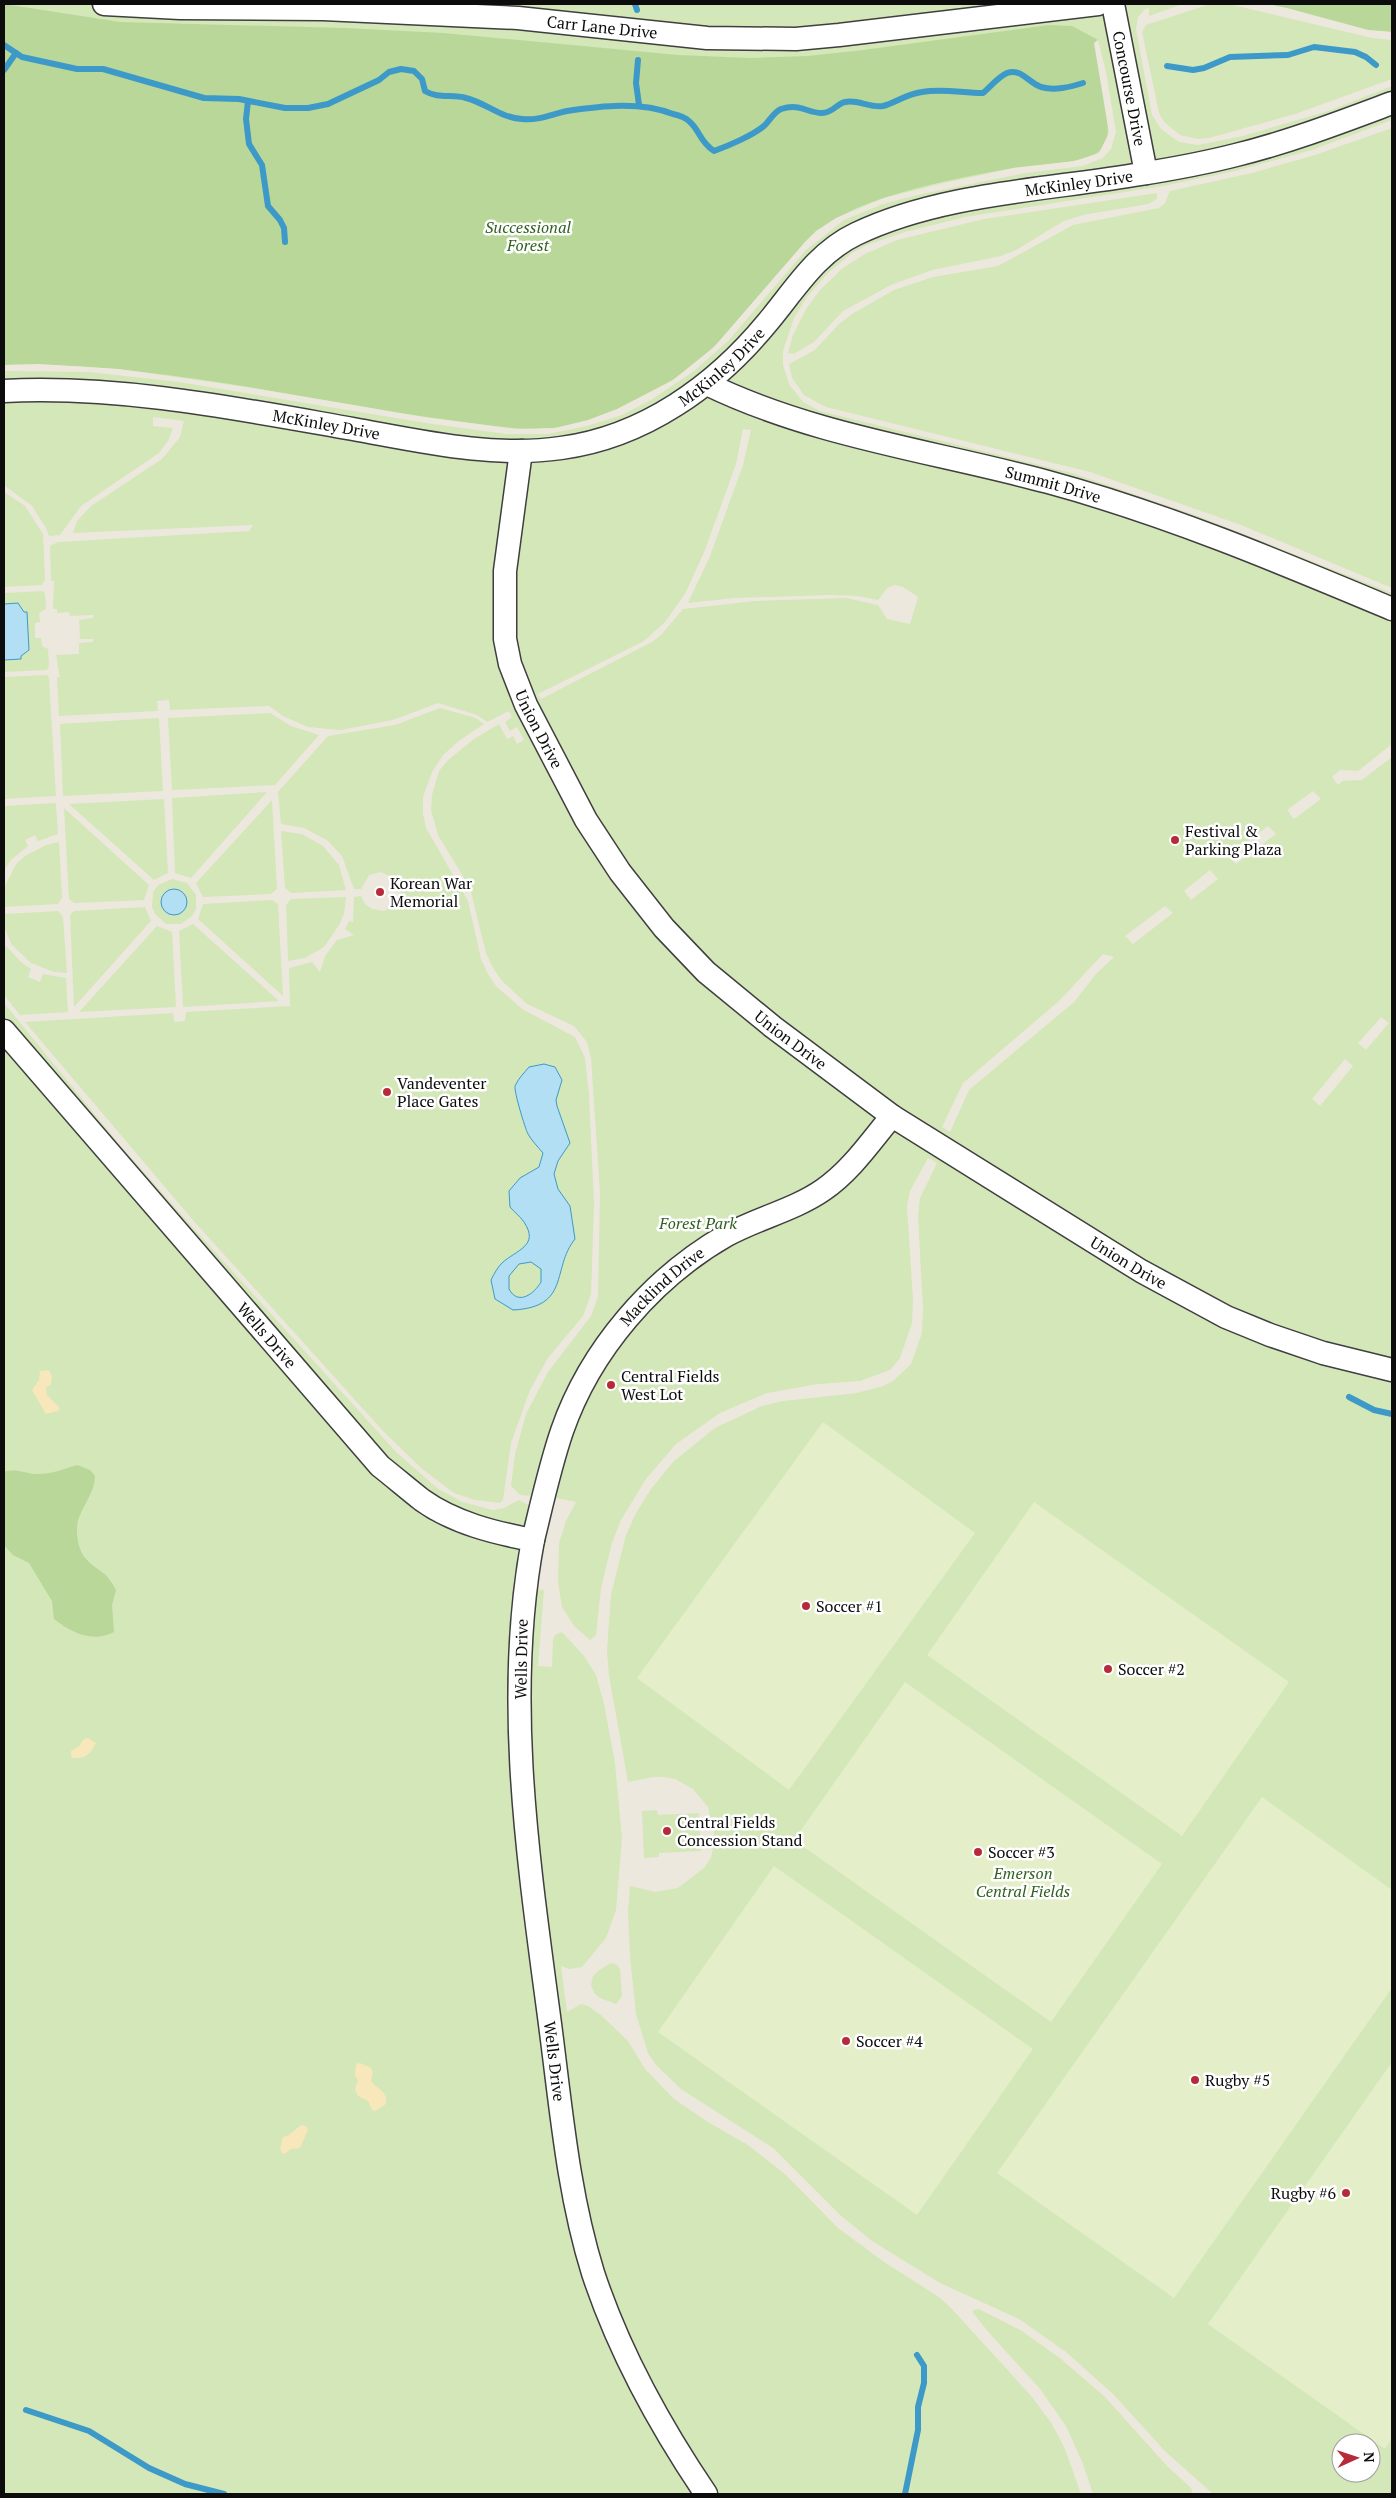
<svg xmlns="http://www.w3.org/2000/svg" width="1396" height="2498" viewBox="0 0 1396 2498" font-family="'PT Serif',serif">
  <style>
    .green { fill: #d3e7b8; fill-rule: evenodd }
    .forest { fill: #b8d798 }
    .sand { fill: #f8e7bb }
    .pitch { fill: #e4efc9 }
    .plaza { fill: #ede8dd; fill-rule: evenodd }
    .water { fill: #b3dff4; stroke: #3d99c8; fill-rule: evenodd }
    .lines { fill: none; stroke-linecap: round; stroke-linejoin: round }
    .stream { stroke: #3d99c8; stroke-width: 6 }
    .minor-casing { stroke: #3f3f3f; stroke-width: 25 }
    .minor { stroke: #fff; stroke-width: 22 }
    .poi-dot { fill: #b72a39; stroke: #fff; stroke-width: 2 }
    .labels { text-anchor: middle; stroke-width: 5; stroke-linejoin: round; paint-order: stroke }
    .street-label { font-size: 16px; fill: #0c0c0c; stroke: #fff }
    .park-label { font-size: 16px; font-style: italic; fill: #316120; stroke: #fff }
    .poi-label { font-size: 16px; fill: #0c0c0c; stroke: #fff; text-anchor: start }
  </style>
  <rect width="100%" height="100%" fill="#fefaed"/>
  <path class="green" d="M 4,4 L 1392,4 L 1392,2494 L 4,2494 ZM 1341,2443 L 1371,2443 L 1371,2473 L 1341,2473 Z"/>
  <g class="forest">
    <path d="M 4,4 L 120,22 L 345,28 L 443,33 L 678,55 L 751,58 L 808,56 L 863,50 L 1049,25 L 1072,26 L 1098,40 L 1094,43 C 1099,61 1114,128 1105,143 C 1102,150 1096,155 1088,157 C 1064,165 1038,164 1013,168 C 970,176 925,184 884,198 C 855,207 827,221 805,242 C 766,289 723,348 671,381 C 637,403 594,423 553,428 C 528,431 504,427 479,424 C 441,419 403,414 366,407 C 246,387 126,362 4,365 Z"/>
    <path d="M 1267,4 L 1392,4 L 1392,32 L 1368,30 Z"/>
    <path d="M 77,1465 L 90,1470 L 95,1476 C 94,1492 86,1501 80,1515 C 74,1527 77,1551 87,1560 C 101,1574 105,1569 116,1590 L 112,1605 L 114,1632 C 93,1643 72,1633 54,1619 L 52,1601 L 29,1563 L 13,1555 L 4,1545 L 4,1472 C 17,1468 23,1473 35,1474 C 50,1475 63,1469 77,1465 Z"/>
  </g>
  <g class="sand">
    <path d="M 49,1370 L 52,1377 L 51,1384 L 46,1388 L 47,1395 L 60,1408 L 58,1411 L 46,1414 L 32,1390 L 39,1380 L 40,1371 Z"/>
    <path d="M 88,1738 L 96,1743 C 90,1754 86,1759 73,1758 L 71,1756 L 71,1751 L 79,1746 L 84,1739 Z"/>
    <path d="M 360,2063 L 371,2068 L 373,2072 L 371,2081 C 377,2090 388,2090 386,2104 L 375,2111 L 372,2110 L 368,2101 L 358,2096 L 355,2090 L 358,2080 L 355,2076 L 356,2064 Z"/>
    <path d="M 301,2125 L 306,2126 L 308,2130 L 300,2148 L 291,2149 L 285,2154 L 282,2153 L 280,2148 L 283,2137 L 289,2135 Z"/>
  </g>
  <g class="pitch">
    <path d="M 823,1422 L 975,1533 L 789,1790 L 637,1678 Z"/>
    <path d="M 1034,1502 L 1289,1682 L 1182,1836 L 927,1655 Z"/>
    <path d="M 905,1682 L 1162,1864 L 1051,2022 L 794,1840 Z"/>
    <path d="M 1262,1797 L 1392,1890 L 1392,1988 L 1174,2298 L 997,2173 Z"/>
    <path d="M 774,1866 L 1033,2049 L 917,2215 L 658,2032 Z"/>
    <path d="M 1392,2062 L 1392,2438 L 1385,2449 L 1208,2324 Z"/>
  </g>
  <g class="plaza">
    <path d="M 1183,4 L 1210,4 L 1146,25 L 1142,32 L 1159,113 L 1164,122 L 1180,135 L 1198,139 L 1209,138 L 1295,114 L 1392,79 L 1392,86 L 1328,111 L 1243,136 L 1198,145 L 1179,142 L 1161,129 L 1152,115 L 1136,29 L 1138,17 L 1145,9 L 1149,8 L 1149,16 Z"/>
    <path d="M 1229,4 L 1267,4 L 1287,8 L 1368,30 L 1392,32 L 1392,40 L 1372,38 Z"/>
    <path d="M 1098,40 L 1106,72 L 1116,132 L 1111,149 L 1103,158 L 1083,166 L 1025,173 L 917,195 L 883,204 L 844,220 L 806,250 L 728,341 L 694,371 L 651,400 L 622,415 L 587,426 L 548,434 L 506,434 L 426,423 L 179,382 L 89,372 L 4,371 L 4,365 L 39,364 L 119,369 L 246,387 L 423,417 L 516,429 L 555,428 L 588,420 L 617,409 L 673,380 L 714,347 L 805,242 L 816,231 L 836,218 L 884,198 L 944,183 L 1014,168 L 1075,161 L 1099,153 L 1109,133 L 1094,43 Z"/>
    <path d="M 1392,120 L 1392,128 L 1315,155 L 1252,173 L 1170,191 L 1165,203 L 1159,208 L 1073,225 L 998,266 L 933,277 L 894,290 L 852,314 L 839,324 L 815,350 L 789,364 L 792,378 L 804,395 L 826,407 L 1090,472 L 1241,525 L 1392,588 L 1392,593 L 1198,516 L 1072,473 L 820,411 L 803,402 L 789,384 L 783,365 L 783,351 L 794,318 L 807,297 L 827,274 L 852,253 L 867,245 L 905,232 L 965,217 L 1163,186 L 1235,171 L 1312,150 ZM 1157,193 L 1157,199 L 1148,204 L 1083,215 L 1064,221 L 1016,250 L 1001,256 L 932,270 L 891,285 L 843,311 L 814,342 L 794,354 L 788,353 L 793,335 L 806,309 L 821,289 L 843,268 L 865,254 L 897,240 L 984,219 Z"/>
    <path d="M 153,417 L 184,421 L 180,437 L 162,459 L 91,506 L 77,521 L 73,533 L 253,525 L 249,531 L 58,542 L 50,546 L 51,581 L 54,581 L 53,609 L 57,609 L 57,613 L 69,612 L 70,616 L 93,615 L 93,618 L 79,620 L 80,639 L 93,639 L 93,642 L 79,643 L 79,654 L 56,655 L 60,677 L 57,677 L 59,716 L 158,711 L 157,701 L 169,700 L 170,710 L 269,706 L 283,716 L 308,727 L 341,730 L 393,720 L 438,703 L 477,715 L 487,722 L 509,711 L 512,717 L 505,722 L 510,731 L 517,727 L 524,740 L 517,744 L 513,736 L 507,739 L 499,724 L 474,739 L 448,760 L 439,771 L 432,795 L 431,810 L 438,835 L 470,888 L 486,953 L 493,968 L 502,981 L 527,1004 L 574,1026 L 587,1042 L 591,1058 L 600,1193 L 598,1296 L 591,1316 L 548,1372 L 526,1414 L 515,1454 L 511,1486 L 520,1495 L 534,1496 L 530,1506 L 519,1500 L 504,1508 L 493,1510 L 462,1502 L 437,1488 L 396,1452 L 188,1222 L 119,1144 L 4,1003 L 4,995 L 20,1015 L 68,1012 L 66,978 L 43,974 L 40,982 L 28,977 L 31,969 L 21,962 L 6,946 L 4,947 L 4,927 L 12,945 L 31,963 L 54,972 L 67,973 L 63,917 L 58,911 L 4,914 L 4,907 L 58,904 L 62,898 L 59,842 L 46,845 L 25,856 L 16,864 L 4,888 L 4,870 L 11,860 L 28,846 L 25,840 L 35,835 L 38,841 L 58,834 L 56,803 L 4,806 L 4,799 L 56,796 L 49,678 L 47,675 L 4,677 L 4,672 L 47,670 L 49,666 L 48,649 L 42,646 L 41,638 L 35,638 L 35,623 L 40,622 L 39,613 L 46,609 L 45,594 L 43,591 L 4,593 L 4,587 L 42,585 L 43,582 L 45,581 L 43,534 L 25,506 L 4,492 L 4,485 L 32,506 L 46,528 L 49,536 L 60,535 L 81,506 L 159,453 L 168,441 L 173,428 L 153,426 ZM 440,708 L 476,718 L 484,724 L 460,740 L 443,755 L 432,772 L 423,797 L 423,813 L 426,828 L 468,901 L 481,959 L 488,974 L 496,986 L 522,1009 L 575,1037 L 585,1058 L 589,1095 L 594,1205 L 591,1294 L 583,1316 L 548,1358 L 530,1390 L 511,1443 L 503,1500 L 500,1503 L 475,1500 L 454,1493 L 421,1468 L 383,1431 L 192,1219 L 25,1022 L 173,1013 L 174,1022 L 185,1021 L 186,1012 L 290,1006 L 289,968 L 312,962 L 320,972 L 325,956 L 337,940 L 354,935 L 345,929 L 349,921 L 353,922 L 354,897 L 361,896 L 365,904 L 372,909 L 384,911 L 395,904 L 400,892 L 396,879 L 381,872 L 369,875 L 361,889 L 354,889 L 342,856 L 327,840 L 304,828 L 281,824 L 278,792 L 328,736 L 395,725 ZM 270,713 L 291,726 L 319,735 L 275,785 L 172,790 L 168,718 ZM 159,718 L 163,791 L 63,796 L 60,724 ZM 267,792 L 191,878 L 175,873 L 172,798 ZM 164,799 L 168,873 L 154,880 L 69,804 ZM 272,800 L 277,889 L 271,894 L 203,897 L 196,883 ZM 64,808 L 149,885 L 144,900 L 74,903 L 69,899 ZM 281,831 L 302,834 L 323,846 L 339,865 L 346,890 L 291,893 L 285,888 ZM 172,879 L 187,883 L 196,895 L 196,909 L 192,916 L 181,924 L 166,924 L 155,914 L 152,907 L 153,892 L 158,885 ZM 346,897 L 344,914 L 339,925 L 324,947 L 305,958 L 288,961 L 286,905 L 291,899 ZM 272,900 L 278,904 L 283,996 L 198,919 L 203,904 ZM 145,907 L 151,921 L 74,1007 L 70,915 L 74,911 ZM 193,924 L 279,1001 L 183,1007 L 179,931 ZM 157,926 L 172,932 L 176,1007 L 79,1012 Z"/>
    <path d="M 743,429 L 751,430 L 743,465 L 710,556 L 688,603 L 734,598 L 830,595 L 857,596 L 878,600 L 887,588 L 895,585 L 903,587 L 918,597 L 910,624 L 887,619 L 878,605 L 846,598 L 755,601 L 683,609 L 662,634 L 652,642 L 541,699 L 538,694 L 644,641 L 665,622 L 685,594 L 705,550 L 736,464 Z"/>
    <path d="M 1392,744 L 1392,757 L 1362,780 L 1343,781 L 1338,785 L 1332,777 L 1340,770 L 1358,771 Z"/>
    <path d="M 1313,791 L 1321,799 L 1294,819 L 1287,810 Z"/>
    <path d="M 1268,826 L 1276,834 L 1236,864 L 1228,856 Z"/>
    <path d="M 1210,870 L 1218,879 L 1191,900 L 1184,891 Z"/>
    <path d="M 1165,906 L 1173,913 L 1133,944 L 1125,936 Z"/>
    <path d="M 1103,954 L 1114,957 L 1096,974 L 1074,1002 L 969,1090 L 950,1132 L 942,1127 L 963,1083 L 1059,1001 Z"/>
    <path d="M 1381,1017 L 1389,1023 L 1366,1050 L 1358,1043 Z"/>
    <path d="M 1345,1059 L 1353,1066 L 1320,1106 L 1312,1099 Z"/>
    <path d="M 928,1158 L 937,1163 L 920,1198 L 918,1216 L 923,1309 L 922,1333 L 911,1364 L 893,1381 L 883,1386 L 857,1393 L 783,1401 L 762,1406 L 715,1428 L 674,1461 L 651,1489 L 636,1513 L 626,1535 L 611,1594 L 607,1650 L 609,1676 L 628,1782 L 653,1777 L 664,1777 L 675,1779 L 693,1789 L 708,1807 L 715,1838 L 711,1858 L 704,1868 L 678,1888 L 655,1892 L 630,1886 L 628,1912 L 630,1957 L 636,2014 L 648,2053 L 656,2065 L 681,2089 L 773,2148 L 839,2214 L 872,2241 L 940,2283 L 1019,2319 L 1066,2352 L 1113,2394 L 1165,2451 L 1213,2494 L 1193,2494 L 1191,2488 L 1168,2467 L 1104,2396 L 1061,2359 L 1022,2331 L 979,2309 L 973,2310 L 973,2313 L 991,2335 L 1040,2389 L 1066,2426 L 1083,2464 L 1093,2494 L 1081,2494 L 1065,2449 L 1052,2424 L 1032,2397 L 951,2308 L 939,2297 L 884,2262 L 838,2228 L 785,2174 L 748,2145 L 708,2122 L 674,2099 L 645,2069 L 628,2041 L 602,2016 L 588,2006 L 581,2004 L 567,2012 L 561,1966 L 570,1969 L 582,1967 L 606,1938 L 616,1910 L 622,1838 L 615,1763 L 604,1704 L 596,1675 L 584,1656 L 562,1632 L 555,1635 L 553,1640 L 552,1667 L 538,1666 L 544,1590 L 535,1589 L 556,1498 L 576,1502 L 566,1521 L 559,1543 L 558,1582 L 562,1607 L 574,1626 L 590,1640 L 596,1635 L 601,1588 L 612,1543 L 621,1520 L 646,1479 L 676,1444 L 720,1413 L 767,1393 L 818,1384 L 860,1381 L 890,1370 L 900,1358 L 912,1323 L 913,1299 L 907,1207 L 910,1191 ZM 657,1810 L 658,1815 L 699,1813 L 701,1851 L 659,1853 L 659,1857 L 644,1858 L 642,1811 ZM 611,1963 L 617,1965 L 620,1969 L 622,1996 L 616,2004 L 600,1998 L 594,1993 L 591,1985 L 593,1976 L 599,1970 Z"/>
  </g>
  <g class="water">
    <path d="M 18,603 L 24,612 L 27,612 L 29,650 L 21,656 L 21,659 L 4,660 L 4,604 Z"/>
    <circle cx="174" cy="902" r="13"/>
    <path d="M 544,1064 L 555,1067 L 562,1080 L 556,1100 L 557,1106 L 570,1143 L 558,1161 L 554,1174 L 558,1189 L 570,1206 L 575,1239 C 551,1269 571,1307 513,1310 L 495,1299 L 491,1280 C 494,1274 497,1268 502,1263 C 516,1250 540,1246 524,1222 C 520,1216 514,1212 510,1207 L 509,1191 L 520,1178 L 539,1167 L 543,1153 C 538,1147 532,1141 528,1134 C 525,1128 514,1092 515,1086 C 518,1079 524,1073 529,1067 ZM 531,1262 L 541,1269 L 541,1282 C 534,1294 518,1306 509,1289 L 509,1276 L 519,1264 Z"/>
  </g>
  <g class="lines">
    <g class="stream">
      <path d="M 635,4 L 637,10"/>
      <path d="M 4,45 L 22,57 L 77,69 L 103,69 L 204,98 L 239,99 L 285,108 L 308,108 L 328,104 L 379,80 L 389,72 L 401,69 L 414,71 L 422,79 L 425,91 C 438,99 452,94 466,98 C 486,103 501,118 522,119 C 538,121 552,114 567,111 C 601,106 640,101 673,114 C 678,115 686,118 690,122 C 700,131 700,142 714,151 C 728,146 754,135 765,125 C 770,120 774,112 781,109 C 800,103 807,113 822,113 C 833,113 836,104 845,102 C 857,99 870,108 883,106 C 895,103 906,94 922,92 C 942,88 962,93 983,93 C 990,87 998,77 1007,73 C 1021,68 1029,83 1041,87 C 1055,91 1070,87 1083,83"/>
      <path d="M 638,60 L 636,83 L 639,105"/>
      <path d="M 1167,66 L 1193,70 L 1204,68 L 1230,57 L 1288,55 L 1314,47 L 1355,52 L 1366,57 L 1376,65"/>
      <path d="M 4,70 L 16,53"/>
      <path d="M 248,101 L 246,119 L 249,144 L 262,165 L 268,206 L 280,220 L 284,228 L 285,242"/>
      <path d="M 1349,1397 L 1374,1410 L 1392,1414"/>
      <path d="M 26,2410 L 89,2431 L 149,2468 L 185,2484 L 224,2494"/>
      <path d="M 905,2494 L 918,2430 L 918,2407 L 924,2383 L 924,2366 L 917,2355"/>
    </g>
    <defs>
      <g id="minor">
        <path id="s1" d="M 104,4 L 180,8 L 323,9 L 518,18 L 707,38 L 796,39 L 839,35 L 1098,4"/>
        <path id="s2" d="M 1113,4 L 1146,173"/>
        <path id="s3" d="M 707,384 C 814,436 933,451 1048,482 C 1166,514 1280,562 1392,609"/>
        <path id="s4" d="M 4,391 C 120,385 239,409 353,429 C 420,441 492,458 561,448 C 644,437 715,386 767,323 C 794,291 816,253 856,234 C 941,193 1048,190 1141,174 C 1172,169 1205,163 1236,155 C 1289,142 1341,122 1392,103"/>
        <path id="s5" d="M 521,451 L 505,571 L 505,639 L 510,664 L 526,705 L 586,820 L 620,872 L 664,928 L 706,972 L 773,1027 L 892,1116 L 1141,1271 L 1226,1317 L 1270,1335 L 1323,1353 L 1392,1370"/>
        <path id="s6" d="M 4,1031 L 380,1466 C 394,1477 408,1489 422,1500 C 454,1523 495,1533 533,1540 C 503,1699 529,1865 550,2024 C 561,2108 568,2193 593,2273 C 619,2352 660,2426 706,2494"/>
        <path id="s7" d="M 533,1540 C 542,1503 550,1466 562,1431 C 590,1350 653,1277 727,1235 C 758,1218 794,1210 823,1190 C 851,1171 871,1141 892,1116"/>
      </g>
    </defs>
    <use href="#minor" class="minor-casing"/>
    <use href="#minor" class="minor"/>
  </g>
  <g class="poi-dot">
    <circle cx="1175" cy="840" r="5"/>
    <circle cx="380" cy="892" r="5"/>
    <circle cx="387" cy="1092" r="5"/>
    <circle cx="611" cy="1385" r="5"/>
    <circle cx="806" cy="1606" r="5"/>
    <circle cx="1108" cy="1669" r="5"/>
    <circle cx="667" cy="1831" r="5"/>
    <circle cx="978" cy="1852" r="5"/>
    <circle cx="846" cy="2041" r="5"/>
    <circle cx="1195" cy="2080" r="5"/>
    <circle cx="1346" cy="2193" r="5"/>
  </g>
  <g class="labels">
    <g class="street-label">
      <text dy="6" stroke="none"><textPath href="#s1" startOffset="499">Carr Lane Drive</textPath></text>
      <text dy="6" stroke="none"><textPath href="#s2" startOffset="86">Concourse Drive</textPath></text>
      <text dy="6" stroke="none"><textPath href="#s4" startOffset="1165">McKinley Drive</textPath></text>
      <text dy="6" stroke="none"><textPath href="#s4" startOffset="745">McKinley Drive</textPath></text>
      <text dy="6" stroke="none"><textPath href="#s4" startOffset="325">McKinley Drive</textPath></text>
      <text dy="6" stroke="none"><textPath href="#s3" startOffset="361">Summit Drive</textPath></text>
      <text dy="6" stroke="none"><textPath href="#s5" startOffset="286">Union Drive</textPath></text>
      <text dy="6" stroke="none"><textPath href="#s5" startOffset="691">Union Drive</textPath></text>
      <text dy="6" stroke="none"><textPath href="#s5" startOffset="1096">Union Drive</textPath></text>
      <text dy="6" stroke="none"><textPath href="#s7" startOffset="291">Macklind Drive</textPath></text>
      <text dy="6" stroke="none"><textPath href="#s6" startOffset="402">Wells Drive</textPath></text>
      <text transform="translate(521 1659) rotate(-89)" y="6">Wells Drive</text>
      <text dy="6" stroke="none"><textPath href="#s6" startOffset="1272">Wells Drive</textPath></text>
    </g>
    <g class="park-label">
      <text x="528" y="233">Successional<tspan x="528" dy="18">Forest</tspan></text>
      <text x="698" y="1229">Forest Park</text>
      <text x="1023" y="1879">Emerson<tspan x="1023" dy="18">Central Fields</tspan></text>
    </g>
    <g class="poi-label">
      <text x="1185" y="837">Festival &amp;<tspan x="1185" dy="18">Parking Plaza</tspan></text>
      <text x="390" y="889">Korean War<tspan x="390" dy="18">Memorial</tspan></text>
      <text x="397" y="1089">Vandeventer<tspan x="397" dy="18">Place Gates</tspan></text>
      <text x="621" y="1382">Central Fields<tspan x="621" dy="18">West Lot</tspan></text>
      <text x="816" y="1612">Soccer #1</text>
      <text x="1118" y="1675">Soccer #2</text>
      <text x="677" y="1828">Central Fields<tspan x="677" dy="18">Concession Stand</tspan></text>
      <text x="988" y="1858">Soccer #3</text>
      <text x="856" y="2047">Soccer #4</text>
      <text x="1205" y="2086">Rugby #5</text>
      <text x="1336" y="2199" text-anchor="end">Rugby #6</text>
    </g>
  </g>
  <rect width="1396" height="2498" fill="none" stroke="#0c0c0c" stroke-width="10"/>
  <g transform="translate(1356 2458) rotate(87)"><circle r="24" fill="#ffffff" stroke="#9e9e9e"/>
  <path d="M0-4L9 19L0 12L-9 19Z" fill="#b72a39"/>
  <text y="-8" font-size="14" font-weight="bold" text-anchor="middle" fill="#0c0c0c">N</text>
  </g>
</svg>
